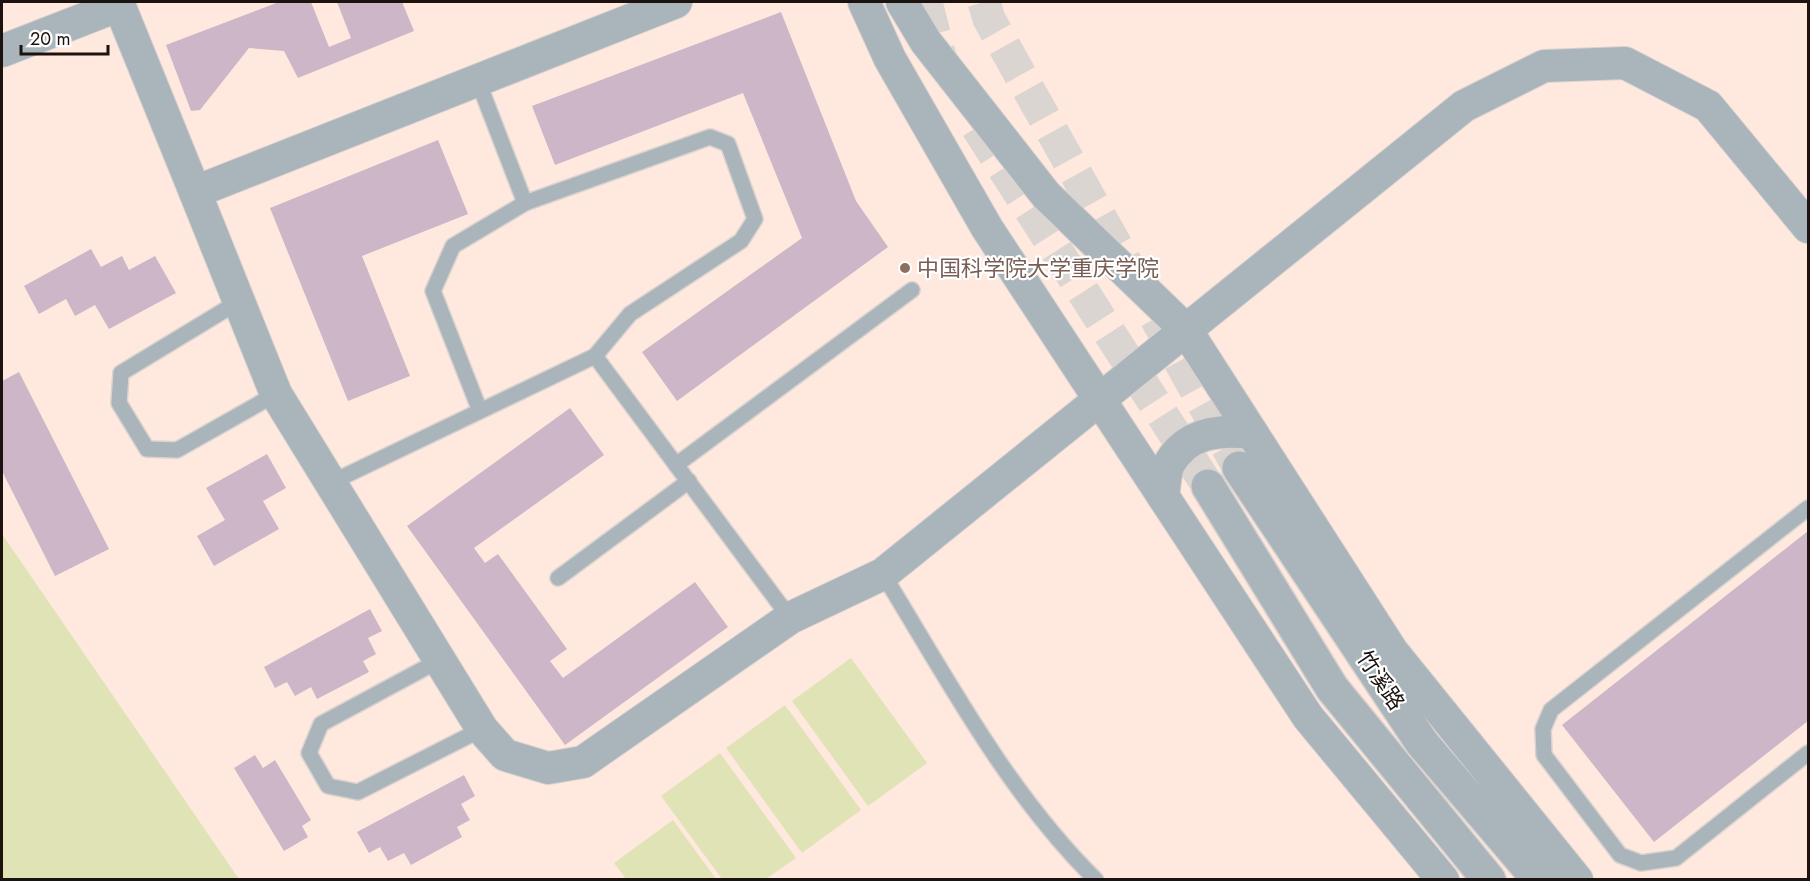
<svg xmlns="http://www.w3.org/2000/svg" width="1810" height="881" viewBox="0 0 1810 881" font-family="Jost,'Noto Sans SC',sans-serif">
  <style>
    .built { fill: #ffe9df }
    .green { fill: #dfe3b6 }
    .building { fill: #cdb6c8 }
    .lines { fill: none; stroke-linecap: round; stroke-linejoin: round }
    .tertiary-tunnel { stroke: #dbd5d2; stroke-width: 33; stroke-dasharray: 33 16; stroke-linecap: butt }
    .service-casing { stroke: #d9d2cf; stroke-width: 18 }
    .minor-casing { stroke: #d9d2cf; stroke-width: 34 }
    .tertiary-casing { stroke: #d9d2cf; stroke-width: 36 }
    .service { stroke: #a9b4bb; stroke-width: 15 }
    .minor { stroke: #a9b4bb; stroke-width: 32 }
    .tertiary { stroke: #a9b4bb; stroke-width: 33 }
    .education-dot { fill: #8d6e63; stroke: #fff; stroke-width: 2 }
    .labels { text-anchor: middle; stroke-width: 4.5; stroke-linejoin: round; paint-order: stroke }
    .education-label { font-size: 22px; fill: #785e54; stroke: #fff; text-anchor: start }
    .street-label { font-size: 22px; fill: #1c120e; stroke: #fff }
  </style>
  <rect width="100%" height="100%" fill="#fdf7f4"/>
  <path class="built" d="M 2,2 L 1808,2 L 1808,879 L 239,879 L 2,534 Z"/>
  <g class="green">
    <path d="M 2,534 L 239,879 L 2,879 Z"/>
    <path d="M 851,658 L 927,763 L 868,806 L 792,701 Z"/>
    <path d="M 785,705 L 861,810 L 802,853 L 726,748 Z"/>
    <path d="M 720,753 L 796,858 L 766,879 L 722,879 L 661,796 Z"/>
    <path d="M 673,820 L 716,879 L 626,879 L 614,863 Z"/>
  </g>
  <g class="building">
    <path d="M 279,2 L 311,2 L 329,47 L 351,38 L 337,2 L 402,2 L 414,31 L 298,78 L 284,51 L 249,48 L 200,110 L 191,111 L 166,45 Z"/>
    <path d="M 781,12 L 856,201 L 888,247 L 677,401 L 642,352 L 802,238 L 743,93 L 555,165 L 532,106 Z"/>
    <path d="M 438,140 L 468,214 L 362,256 L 410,376 L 348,401 L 270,208 Z"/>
    <path d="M 91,249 L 101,267 L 122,256 L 129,270 L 155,256 L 176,293 L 109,329 L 95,305 L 75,316 L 66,299 L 39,314 L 24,286 Z"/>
    <path d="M 19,372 L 109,549 L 55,576 L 2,471 L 2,381 Z"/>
    <path d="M 570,408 L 604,455 L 474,548 L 485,563 L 498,554 L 567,649 L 550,661 L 563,678 L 695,582 L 728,627 L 565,745 L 407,526 Z"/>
    <path d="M 267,454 L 286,488 L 263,501 L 279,529 L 214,566 L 197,536 L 225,520 L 206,488 Z"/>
    <path d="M 1808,531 L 1808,721 L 1654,842 L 1562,725 Z"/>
    <path d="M 370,609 L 382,631 L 368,638 L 376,654 L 363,661 L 369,672 L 317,699 L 311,687 L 295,696 L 287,682 L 275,688 L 264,667 Z"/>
    <path d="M 255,755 L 263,768 L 275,760 L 311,820 L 302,826 L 308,837 L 284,851 L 234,768 Z"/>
    <path d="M 464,775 L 475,796 L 461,804 L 470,820 L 457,827 L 462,837 L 411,865 L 404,853 L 388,861 L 380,847 L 369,853 L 357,832 Z"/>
  </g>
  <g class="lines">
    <g class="tertiary-tunnel">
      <path d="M 926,2 L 942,64"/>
      <path d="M 984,2 L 989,19 L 1131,272"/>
      <path d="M 977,127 L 1208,486"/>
      <path d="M 1156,318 L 1239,468"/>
    </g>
    <defs>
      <g id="service">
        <path d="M 478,81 L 525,203"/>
        <path d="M 238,302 L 121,373 L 119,403 L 147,449 L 177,450 L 276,394"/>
        <path d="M 595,356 L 790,618"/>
        <path d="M 676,465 L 912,290"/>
        <path d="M 330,483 L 595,356 L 630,314 L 741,241 L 755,219 L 728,144 L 710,137 L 525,203 L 453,246 L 433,291 L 480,411"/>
        <path d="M 1808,508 L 1551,710 L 1543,729 L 1544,755 L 1620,855 L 1641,863 L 1676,858 L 1808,753"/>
        <path d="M 883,574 C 948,680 1007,792 1096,880"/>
        <path d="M 558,578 L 689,481"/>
        <path d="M 438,661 L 321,724 L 309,753 L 328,786 L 358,792 L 482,729"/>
      </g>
      <g id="minor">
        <path d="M 118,2 L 195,192 L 676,2"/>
        <path d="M 864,2 L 890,59 L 987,228 L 1308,717 L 1443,880"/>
        <path d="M 902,2 L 926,42 L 1046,195 L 1186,330 L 1392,651 L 1577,880"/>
        <path d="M 2,51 L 120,5"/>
        <path d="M 195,192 L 276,394 L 482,729 L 505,755 L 548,768 L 583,762 L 790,618 L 883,574 L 1464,106 L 1544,66 L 1625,63 L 1708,106 L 1808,227"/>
        <path d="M 1163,496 C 1165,486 1165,472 1169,464 C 1187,432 1220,429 1252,433"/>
      </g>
      <g id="tertiary">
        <path d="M 1239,468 L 1422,743 L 1539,880"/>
        <path d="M 1208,486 L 1332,688 L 1489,880"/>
      </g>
    </defs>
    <use href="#service" class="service-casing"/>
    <use href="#minor" class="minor-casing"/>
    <use href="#tertiary" class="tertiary-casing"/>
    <use href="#service" class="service"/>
    <use href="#minor" class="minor"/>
    <use href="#tertiary" class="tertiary"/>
  </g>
  <circle class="education-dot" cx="905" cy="268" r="6"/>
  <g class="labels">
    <g class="education-label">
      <text x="917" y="276">中国科学院大学重庆学院</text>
    </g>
    <g class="street-label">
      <text transform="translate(1381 680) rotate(56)" y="8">竹溪路</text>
    </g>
  </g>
  <rect width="1810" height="881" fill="none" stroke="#1c120e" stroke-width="6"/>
  <path d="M21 45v9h87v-9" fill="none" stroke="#1c120e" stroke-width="3"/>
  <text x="30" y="45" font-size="18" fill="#1c120e" stroke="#ffffff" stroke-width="4.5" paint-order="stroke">20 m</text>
</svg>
